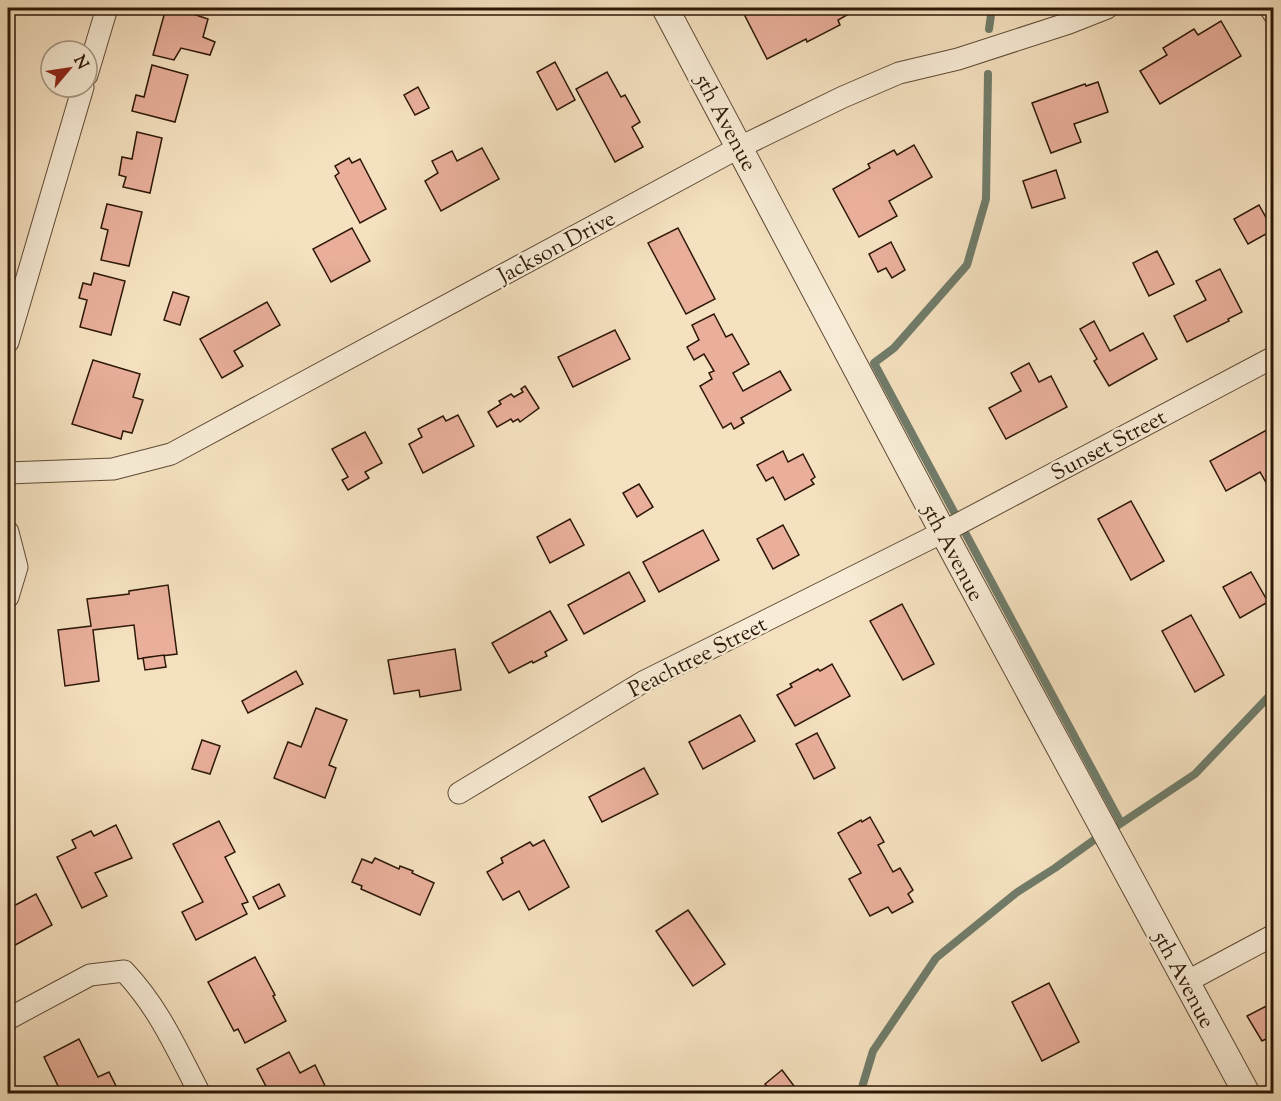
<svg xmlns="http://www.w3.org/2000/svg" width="1281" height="1101" viewBox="0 0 1281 1101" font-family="'Sorts Mill Goudy',serif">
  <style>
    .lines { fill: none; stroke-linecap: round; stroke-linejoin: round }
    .stream { stroke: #707c6a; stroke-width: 8 }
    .building { fill: #e9af9b; stroke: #2d1807; stroke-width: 1.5 }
    .minor-casing { stroke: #5f4a35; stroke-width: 23 }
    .tertiary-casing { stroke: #5f4a35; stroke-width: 28 }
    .minor { stroke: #f8ecd6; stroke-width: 21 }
    .tertiary { stroke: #f8ecd6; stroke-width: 26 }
    .labels { text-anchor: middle; stroke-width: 5; stroke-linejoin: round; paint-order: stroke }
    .street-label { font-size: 22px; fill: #2d1807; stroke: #f8ecd6 }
  </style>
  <rect width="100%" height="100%" fill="#f5e1c0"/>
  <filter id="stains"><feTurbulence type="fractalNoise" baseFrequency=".00333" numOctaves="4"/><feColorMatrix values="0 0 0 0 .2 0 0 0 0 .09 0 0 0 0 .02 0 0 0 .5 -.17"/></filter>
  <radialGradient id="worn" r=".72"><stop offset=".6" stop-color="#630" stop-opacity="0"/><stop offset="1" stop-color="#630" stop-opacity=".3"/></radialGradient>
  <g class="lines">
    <g class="stream">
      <path d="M 989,29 L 992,8"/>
      <path d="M 988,74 L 986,199 L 967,265 L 894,348 L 874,363 L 1121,823"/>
      <path d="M 1117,826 L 1195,774 L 1274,691"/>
      <path d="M 860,1094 L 873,1051 L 936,958 L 1016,893 L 1055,868 L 1094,840"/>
    </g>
  </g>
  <g class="building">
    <path d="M 166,8 L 175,8 L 208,19 L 203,37 L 215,42 L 210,55 L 181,48 L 174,60 L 153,55 Z"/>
    <path d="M 756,8 L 852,8 L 854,11 L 838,20 L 840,25 L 807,42 L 806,39 L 767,59 L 744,14 Z"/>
    <path d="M 1221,21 L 1241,56 L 1160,104 L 1140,71 L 1167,55 L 1163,48 L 1194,29 L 1198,35 Z"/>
    <path d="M 555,62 L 575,100 L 557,110 L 537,72 Z"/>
    <path d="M 152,65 L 188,75 L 175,122 L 132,111 L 136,95 L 144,97 Z"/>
    <path d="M 607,72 L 621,97 L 625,95 L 640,122 L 632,127 L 643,147 L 615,162 L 576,89 Z"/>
    <path d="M 1098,82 L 1108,112 L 1074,124 L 1081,142 L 1051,153 L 1032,103 L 1085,84 L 1086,86 Z"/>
    <path d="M 418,87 L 429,108 L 415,115 L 404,95 Z"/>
    <path d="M 137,132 L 162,138 L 150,193 L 123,187 L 126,177 L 119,175 L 122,157 L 132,159 Z"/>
    <path d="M 914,145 L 932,177 L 889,201 L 897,216 L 859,237 L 833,189 L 870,168 L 868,164 L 894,150 L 897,155 Z"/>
    <path d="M 482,148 L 499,179 L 441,211 L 425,181 L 438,173 L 432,161 L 452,151 L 457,161 Z"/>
    <path d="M 349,158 L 352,163 L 360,159 L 386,209 L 360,223 L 335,176 L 339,173 L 335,166 Z"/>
    <path d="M 1056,170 L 1065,198 L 1032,208 L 1023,181 Z"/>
    <path d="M 107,204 L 142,212 L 129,266 L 101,260 L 108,230 L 101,228 Z"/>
    <path d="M 1259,205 L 1273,230 L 1248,244 L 1234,219 Z"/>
    <path d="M 352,228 L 370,261 L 331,282 L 313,249 Z"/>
    <path d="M 678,228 L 715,299 L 686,314 L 648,243 Z"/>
    <path d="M 891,242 L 905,270 L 892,278 L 886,268 L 878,272 L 869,254 Z"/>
    <path d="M 1157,251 L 1174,284 L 1149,296 L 1133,263 Z"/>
    <path d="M 1220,269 L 1242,312 L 1228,319 L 1229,321 L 1187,342 L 1174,316 L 1206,300 L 1196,281 Z"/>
    <path d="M 94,273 L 125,281 L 111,335 L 80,327 L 87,300 L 79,298 L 83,283 L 91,285 Z"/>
    <path d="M 173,292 L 189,297 L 180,325 L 164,320 Z"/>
    <path d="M 267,302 L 280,325 L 234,351 L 243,366 L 222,378 L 200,339 Z"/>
    <path d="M 714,314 L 726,337 L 732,334 L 749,364 L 733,373 L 743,391 L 780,371 L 791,390 L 741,418 L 744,423 L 734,429 L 731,423 L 723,428 L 700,386 L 712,379 L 709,373 L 714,371 L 704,354 L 694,360 L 687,347 L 699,340 L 692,325 Z"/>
    <path d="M 1094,321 L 1110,351 L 1143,333 L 1157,359 L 1109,386 L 1094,361 L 1097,359 L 1080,329 Z"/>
    <path d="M 615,330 L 630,359 L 573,387 L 558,357 Z"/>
    <path d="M 93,360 L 140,374 L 133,397 L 143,400 L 132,433 L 123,431 L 121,439 L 72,424 Z"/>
    <path d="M 1029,363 L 1039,382 L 1051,376 L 1067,407 L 1006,439 L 989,408 L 1021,391 L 1011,373 Z"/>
    <path d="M 525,386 L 539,408 L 520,422 L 518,419 L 513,422 L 511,419 L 497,427 L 488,412 L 501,404 L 499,401 L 511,394 L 514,397 L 523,392 L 521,389 Z"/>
    <path d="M 458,415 L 474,446 L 423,473 L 409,444 L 422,437 L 418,429 L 443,416 L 446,421 Z"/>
    <path d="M 1274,426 L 1274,483 L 1268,486 L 1260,472 L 1226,491 L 1210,461 Z"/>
    <path d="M 365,432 L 382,463 L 365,472 L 369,478 L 348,490 L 342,480 L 348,477 L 332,449 Z"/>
    <path d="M 783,451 L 788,462 L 803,454 L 815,477 L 811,480 L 814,484 L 785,500 L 773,477 L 766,481 L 757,465 Z"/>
    <path d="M 639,484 L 653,507 L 637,517 L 623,493 Z"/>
    <path d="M 1131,501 L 1164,561 L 1131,580 L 1098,519 Z"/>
    <path d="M 570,519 L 584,545 L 550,563 L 537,537 Z"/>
    <path d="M 783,525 L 799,555 L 773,569 L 757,539 Z"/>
    <path d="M 703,530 L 719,560 L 659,592 L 643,562 Z"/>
    <path d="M 629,572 L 645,601 L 584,634 L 568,605 Z"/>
    <path d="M 1251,572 L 1268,602 L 1240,618 L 1223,587 Z"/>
    <path d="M 168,585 L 177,654 L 138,659 L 134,625 L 93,630 L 99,681 L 65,686 L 58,630 L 91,626 L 87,599 L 129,594 L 129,591 Z"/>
    <path d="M 902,604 L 934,664 L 903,680 L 870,621 Z"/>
    <path d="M 550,611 L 567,640 L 545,652 L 547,656 L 533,663 L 532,661 L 509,673 L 492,643 Z"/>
    <path d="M 1191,615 L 1224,675 L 1195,692 L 1162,631 Z"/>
    <path d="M 455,649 L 461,690 L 420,697 L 419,690 L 394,694 L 388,660 Z"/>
    <path d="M 164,655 L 166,667 L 145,670 L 143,658 Z"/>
    <path d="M 832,664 L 850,696 L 795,726 L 777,695 L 792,687 L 790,684 L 818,669 L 820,671 Z"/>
    <path d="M 296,671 L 303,684 L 248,713 L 242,701 Z"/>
    <path d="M 316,708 L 347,720 L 329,765 L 336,768 L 325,798 L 274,778 L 288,742 L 301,747 Z"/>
    <path d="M 740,715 L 755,741 L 703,769 L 689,742 Z"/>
    <path d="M 817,733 L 835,768 L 814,779 L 796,744 Z"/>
    <path d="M 202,740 L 220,746 L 210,774 L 192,769 Z"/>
    <path d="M 644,768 L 658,794 L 602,822 L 589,797 Z"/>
    <path d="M 870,817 L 884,842 L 878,845 L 893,872 L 900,868 L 913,890 L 908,894 L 913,902 L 892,913 L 888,907 L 870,916 L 849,879 L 861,873 L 838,833 L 861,820 L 862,822 Z"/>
    <path d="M 219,821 L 235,852 L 225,857 L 248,902 L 242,904 L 247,914 L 196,940 L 182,912 L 203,902 L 173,844 Z"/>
    <path d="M 116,825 L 132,858 L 95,873 L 107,896 L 82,908 L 57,857 L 76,848 L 72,840 L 91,831 L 94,836 Z"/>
    <path d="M 544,840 L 569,887 L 529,910 L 519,891 L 503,900 L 487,872 L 503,863 L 501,858 L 530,842 L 533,846 Z"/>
    <path d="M 375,858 L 399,869 L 400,866 L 413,871 L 412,873 L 434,883 L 420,915 L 361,889 L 362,886 L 352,882 L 362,859 L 372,863 Z"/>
    <path d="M 279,884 L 285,896 L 259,909 L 253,897 Z"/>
    <path d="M 36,894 L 52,925 L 8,949 L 8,909 Z"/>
    <path d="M 688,910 L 725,964 L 693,986 L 656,931 Z"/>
    <path d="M 255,957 L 275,995 L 273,996 L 286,1021 L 245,1043 L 238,1029 L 234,1031 L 208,982 Z"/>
    <path d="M 1049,983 L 1079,1042 L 1042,1061 L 1012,1002 Z"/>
    <path d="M 1274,1002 L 1274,1035 L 1262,1041 L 1247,1016 Z"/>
    <path d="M 79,1039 L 98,1077 L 109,1072 L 120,1094 L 62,1094 L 44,1057 Z"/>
    <path d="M 289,1052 L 300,1073 L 315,1065 L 329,1094 L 270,1094 L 257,1069 Z"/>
    <path d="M 782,1070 L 800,1094 L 773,1094 L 765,1084 Z"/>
  </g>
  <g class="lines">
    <defs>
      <g id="minor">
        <path d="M 1270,8 L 1274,14"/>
        <path d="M 87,75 L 107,8"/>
        <path d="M 8,342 L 83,87"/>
        <path d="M 8,473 L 113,469 L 171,454 L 740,147 L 843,97 L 899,73 L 958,59 L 1069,23 L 1107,8"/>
        <path d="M 8,532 L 17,567 L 8,597"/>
        <path d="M 459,793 L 643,682 L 943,532 L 1274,357"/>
        <path d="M 1186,982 L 1274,935"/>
        <path d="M 8,1019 L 90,975 L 124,971 C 159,1008 176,1048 200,1094"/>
      </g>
      <path id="tertiary" d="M 665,8 L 943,532 L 1247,1094"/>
    </defs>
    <use href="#minor" class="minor-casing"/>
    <use href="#tertiary" class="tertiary-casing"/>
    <use href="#minor" class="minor"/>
    <use href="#tertiary" class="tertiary"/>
  </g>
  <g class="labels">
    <g class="street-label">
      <text transform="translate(727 122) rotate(62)" y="8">5th Avenue</text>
      <text transform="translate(556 246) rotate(-28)" y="8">Jackson Drive</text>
      <text transform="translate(1108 444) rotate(-28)" y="8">Sunset Street</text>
      <text transform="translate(954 552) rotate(62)" y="8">5th Avenue</text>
      <text transform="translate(697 656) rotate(-27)" y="8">Peachtree Street</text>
      <text transform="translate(1185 979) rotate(62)" y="8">5th Avenue</text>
    </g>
  </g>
  <rect width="1281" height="1101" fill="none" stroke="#f5e1c0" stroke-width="30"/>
  <rect x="9" y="9" width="1263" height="1083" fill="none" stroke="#2d1807" stroke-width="3"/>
  <rect x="15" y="15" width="1251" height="1071" fill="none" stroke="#2d1807" stroke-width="1.5"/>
  <g transform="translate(69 69) rotate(61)"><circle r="28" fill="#f8ecd6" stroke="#a79783" stroke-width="1.5"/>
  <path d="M0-4.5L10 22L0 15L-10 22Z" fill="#8f2418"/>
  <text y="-9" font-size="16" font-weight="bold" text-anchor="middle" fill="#2d1807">N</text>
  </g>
  <rect width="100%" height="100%" filter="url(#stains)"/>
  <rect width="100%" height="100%" fill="url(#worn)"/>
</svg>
